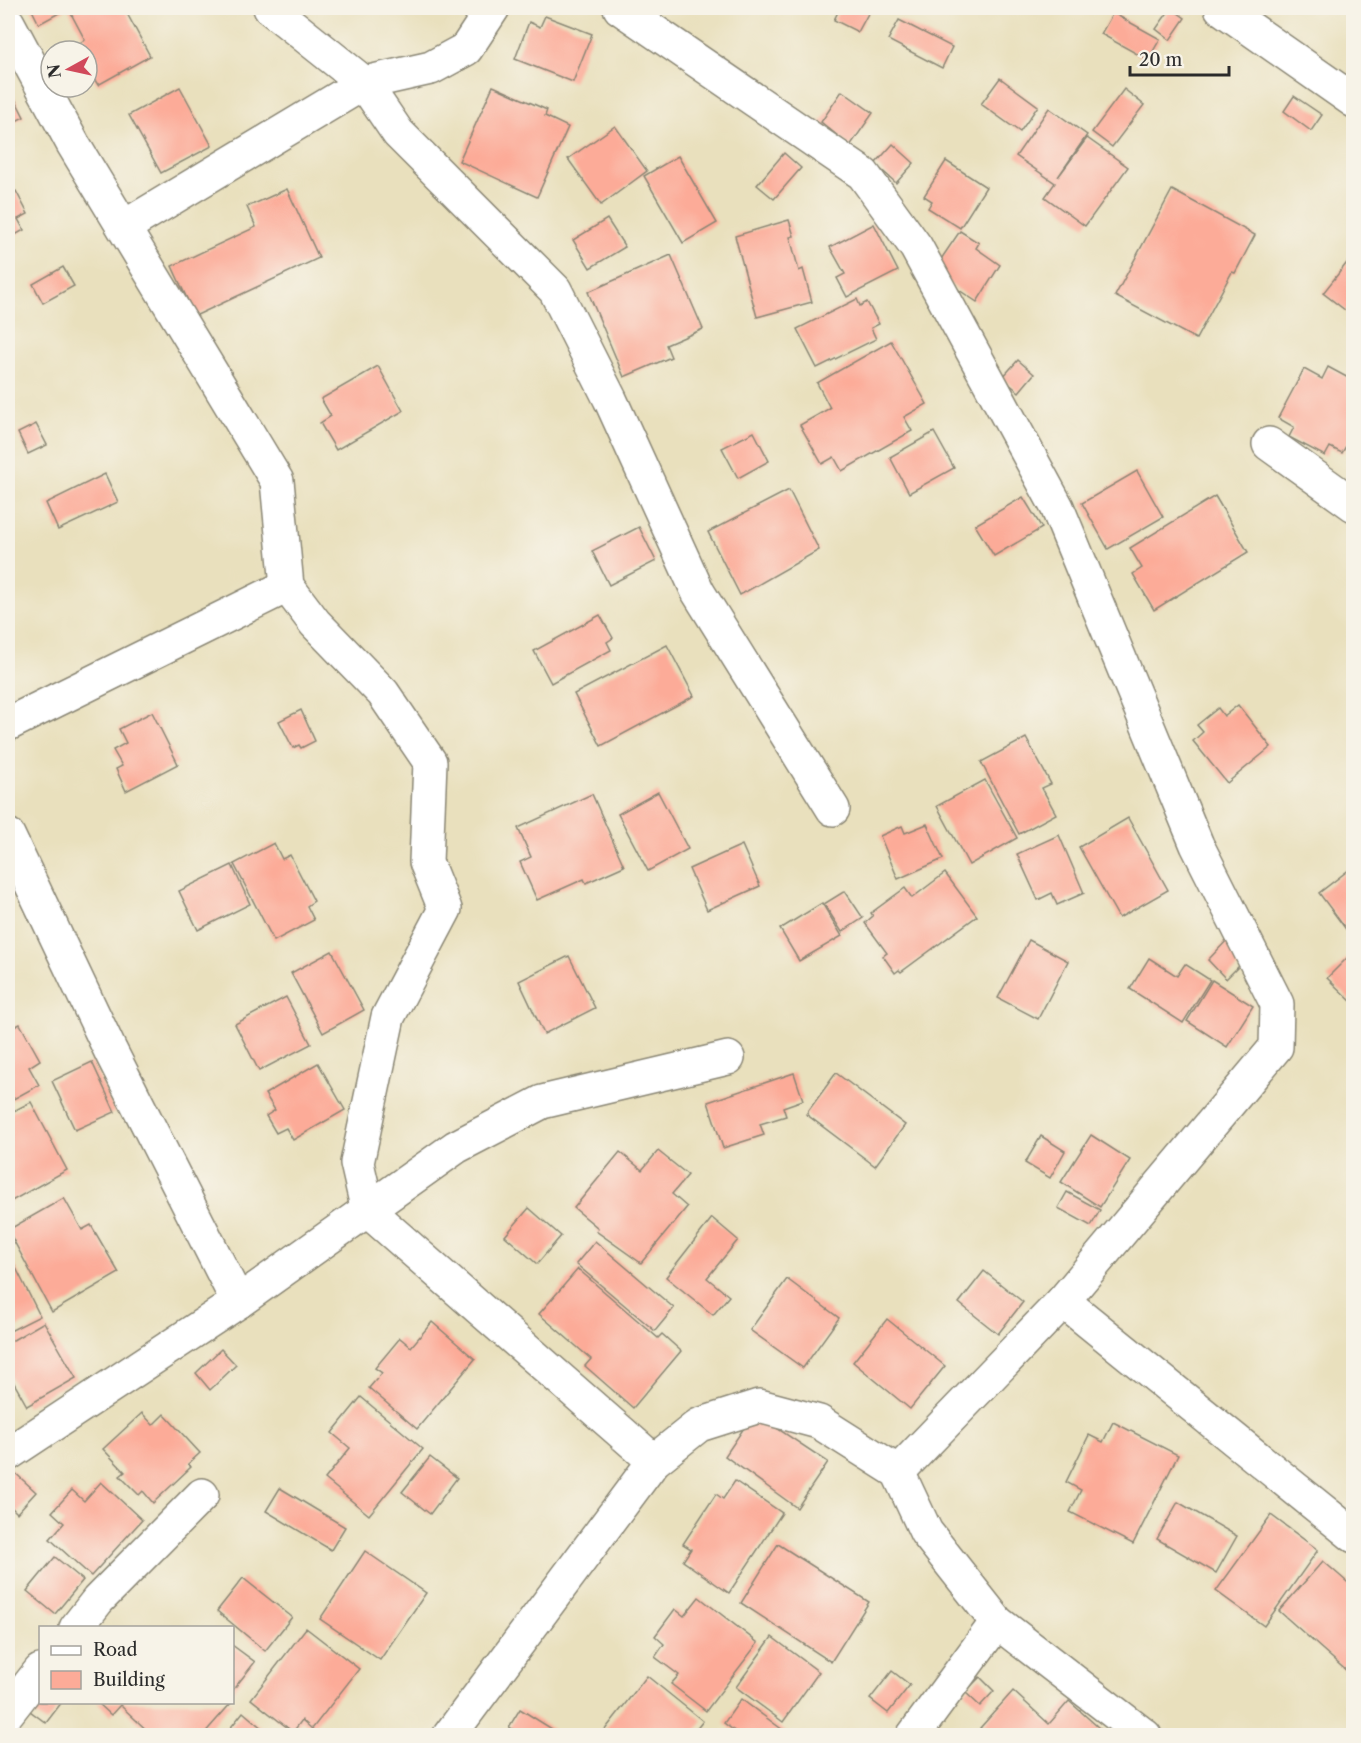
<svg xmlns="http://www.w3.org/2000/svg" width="1361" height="1743" viewBox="0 0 1361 1743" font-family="'Libre Caslon Text',serif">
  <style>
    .building { fill: #fcab98 }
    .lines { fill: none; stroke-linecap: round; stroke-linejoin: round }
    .minor-casing { stroke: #8a8674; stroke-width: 36 }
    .minor { stroke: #fff; stroke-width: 33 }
  </style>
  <rect width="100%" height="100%" fill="#f7f3e8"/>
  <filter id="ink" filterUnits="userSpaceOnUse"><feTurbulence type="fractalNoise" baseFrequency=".0167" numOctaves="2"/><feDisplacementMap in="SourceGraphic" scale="12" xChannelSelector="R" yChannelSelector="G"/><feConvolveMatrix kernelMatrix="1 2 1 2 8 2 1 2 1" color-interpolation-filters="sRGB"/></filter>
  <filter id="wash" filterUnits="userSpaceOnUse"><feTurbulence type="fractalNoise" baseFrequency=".008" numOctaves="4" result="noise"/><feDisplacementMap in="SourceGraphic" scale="24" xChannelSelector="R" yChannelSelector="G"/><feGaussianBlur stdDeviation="1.35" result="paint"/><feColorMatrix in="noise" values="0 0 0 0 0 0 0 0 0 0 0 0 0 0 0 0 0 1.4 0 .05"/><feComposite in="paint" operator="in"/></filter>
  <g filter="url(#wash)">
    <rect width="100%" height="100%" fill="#e9e0bd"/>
    <g id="blocks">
      <g class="building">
        <path d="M 31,8 L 124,8 L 150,56 L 98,85 L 93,77 L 87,80 L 87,51 L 65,51 L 85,40 L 68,8 L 39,24 Z"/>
        <path d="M 840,8 L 871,8 L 858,32 L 834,20 Z"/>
        <path d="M 1171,8 L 1185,18 L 1170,40 L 1156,29 Z"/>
        <path d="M 1113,13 L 1160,39 L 1148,60 L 1101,34 Z"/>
        <path d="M 545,16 L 592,34 L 573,82 L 515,59 L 529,22 L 540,27 Z"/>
        <path d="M 899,20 L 952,47 L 942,68 L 888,40 Z"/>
        <path d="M 1000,78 L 1038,106 L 1020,132 L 981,104 Z"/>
        <path d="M 493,86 L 547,110 L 545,116 L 568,127 L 537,197 L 459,161 Z"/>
        <path d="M 180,87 L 212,146 L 161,173 L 129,115 Z"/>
        <path d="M 1124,89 L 1144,105 L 1112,147 L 1092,132 Z"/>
        <path d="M 842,91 L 873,113 L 850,146 L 821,122 Z"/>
        <path d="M 13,95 L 24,117 L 8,125 L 8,97 Z"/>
        <path d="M 1294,96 L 1322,115 L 1311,131 L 1284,111 Z"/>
        <path d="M 1049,108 L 1087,135 L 1058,177 L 1087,138 L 1128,167 L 1085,226 L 1045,197 L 1055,183 L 1016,156 Z"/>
        <path d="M 615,126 L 647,171 L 601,205 L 568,159 Z"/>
        <path d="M 893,144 L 914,163 L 896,183 L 875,164 Z"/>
        <path d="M 784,153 L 801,168 L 774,199 L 757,185 Z"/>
        <path d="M 678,156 L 717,223 L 683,243 L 644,176 Z"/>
        <path d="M 946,161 L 986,187 L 960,228 L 928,208 L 932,201 L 924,196 Z"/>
        <path d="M 287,189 L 319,258 L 195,316 L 172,266 L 256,227 L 247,207 Z"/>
        <path d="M 1172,190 L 1255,235 L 1235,273 L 1232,272 L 1196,339 L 1115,296 Z"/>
        <path d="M 16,191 L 28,214 L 18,219 L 24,230 L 8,239 L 8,195 Z"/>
        <path d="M 607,219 L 625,247 L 590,268 L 573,240 Z"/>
        <path d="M 789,220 L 794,236 L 790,237 L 799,271 L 803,269 L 812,302 L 757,317 L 735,236 Z"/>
        <path d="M 874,224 L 898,271 L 847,297 L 837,278 L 845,274 L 830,247 Z"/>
        <path d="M 960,231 L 979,243 L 976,248 L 1000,265 L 977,302 L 941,278 L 935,268 Z"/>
        <path d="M 1354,254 L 1354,317 L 1323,293 Z"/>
        <path d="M 671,255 L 703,329 L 666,345 L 671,357 L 624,377 L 588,292 Z"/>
        <path d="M 63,267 L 74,286 L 43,303 L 33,284 Z"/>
        <path d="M 857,299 L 860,306 L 867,302 L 879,324 L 871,328 L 876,339 L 817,368 L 797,329 Z"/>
        <path d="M 891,341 L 927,404 L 904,417 L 912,431 L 842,471 L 834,457 L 822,464 L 800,425 L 830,408 L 817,383 Z"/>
        <path d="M 1018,360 L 1034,374 L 1019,392 L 1002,378 Z"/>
        <path d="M 378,366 L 403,411 L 336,450 L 320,423 L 331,416 L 321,399 Z"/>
        <path d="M 1328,367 L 1354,381 L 1354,437 L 1352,436 L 1342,453 L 1330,447 L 1325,456 L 1289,437 L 1294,427 L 1278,418 L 1304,369 L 1322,379 Z"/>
        <path d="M 36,424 L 47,445 L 28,454 L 18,433 Z"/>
        <path d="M 754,432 L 769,461 L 738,478 L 722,448 Z"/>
        <path d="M 934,432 L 954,468 L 909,493 L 890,457 Z"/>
        <path d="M 1137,471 L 1163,517 L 1108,549 L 1082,503 Z"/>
        <path d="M 105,474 L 118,502 L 58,530 L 46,503 Z"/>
        <path d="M 789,490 L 819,550 L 740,595 L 708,532 Z"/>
        <path d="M 1215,496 L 1248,552 L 1154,610 L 1133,574 L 1142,568 L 1130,548 Z"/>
        <path d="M 1023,497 L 1042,528 L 994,556 L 975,525 Z"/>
        <path d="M 639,527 L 656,561 L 609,585 L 592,551 Z"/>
        <path d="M 600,615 L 613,638 L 607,642 L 611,650 L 551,683 L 534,651 Z"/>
        <path d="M 667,645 L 694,696 L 601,746 L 574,694 Z"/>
        <path d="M 1238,705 L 1271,747 L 1227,783 L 1193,741 L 1203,732 L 1197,725 L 1218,708 L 1224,716 Z"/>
        <path d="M 301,710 L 315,741 L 301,748 L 299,745 L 293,748 L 279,721 Z"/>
        <path d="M 152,712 L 178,764 L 126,791 L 116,769 L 122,766 L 113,750 L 126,743 L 119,729 Z"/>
        <path d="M 1026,738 L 1051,784 L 1042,788 L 1056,814 L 1019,834 L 981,762 Z"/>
        <path d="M 985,780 L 1017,838 L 969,865 L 937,806 Z"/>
        <path d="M 658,792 L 688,849 L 648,871 L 618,814 Z"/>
        <path d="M 592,794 L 624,866 L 586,883 L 584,879 L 537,900 L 520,862 L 531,857 L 518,828 Z"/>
        <path d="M 1128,818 L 1168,890 L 1119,918 L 1079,847 Z"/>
        <path d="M 927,824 L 943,859 L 898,879 L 880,836 L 902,826 L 905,833 Z"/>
        <path d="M 1059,835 L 1084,893 L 1057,905 L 1052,893 L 1038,900 L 1017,854 Z"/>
        <path d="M 274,843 L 282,859 L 290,855 L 314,901 L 307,906 L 314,920 L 274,941 L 234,864 Z"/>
        <path d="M 742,845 L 760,886 L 707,910 L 689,869 Z"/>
        <path d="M 232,865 L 250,904 L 198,930 L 179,891 Z"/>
        <path d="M 1350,869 L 1354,874 L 1354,928 L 1348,932 L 1319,893 Z"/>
        <path d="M 945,873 L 977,916 L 901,972 L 899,970 L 895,973 L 883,956 L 887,953 L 865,923 L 873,916 L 871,913 L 905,888 L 912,898 Z"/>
        <path d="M 845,891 L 863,918 L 842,932 L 824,904 Z"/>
        <path d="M 822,903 L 842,936 L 799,961 L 780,929 Z"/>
        <path d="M 1229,938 L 1248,957 L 1226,979 L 1208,960 Z"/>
        <path d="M 1029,940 L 1068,961 L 1038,1019 L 998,998 Z"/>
        <path d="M 332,951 L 364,1010 L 323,1033 L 291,973 Z"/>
        <path d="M 1354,951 L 1354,1004 L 1327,978 Z"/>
        <path d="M 569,956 L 595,1008 L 544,1034 L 519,981 Z"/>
        <path d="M 1149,958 L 1177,976 L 1185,964 L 1210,980 L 1183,1023 L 1130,989 Z"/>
        <path d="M 1212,980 L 1253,1006 L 1227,1047 L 1187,1021 Z"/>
        <path d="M 286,997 L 311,1044 L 259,1071 L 235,1024 Z"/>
        <path d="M 20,1024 L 40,1060 L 29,1067 L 39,1085 L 8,1102 L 8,1030 Z"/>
        <path d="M 92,1062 L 115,1112 L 75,1130 L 52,1081 Z"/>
        <path d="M 318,1063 L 345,1110 L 293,1140 L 286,1128 L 276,1133 L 266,1116 L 275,1110 L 265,1094 Z"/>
        <path d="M 794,1073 L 803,1100 L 783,1107 L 786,1116 L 760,1124 L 764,1135 L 723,1148 L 708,1102 Z"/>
        <path d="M 836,1073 L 905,1125 L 875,1166 L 806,1114 Z"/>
        <path d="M 31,1102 L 67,1170 L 8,1203 L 8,1114 Z"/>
        <path d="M 1091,1135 L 1130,1160 L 1100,1207 L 1061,1182 Z"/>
        <path d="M 1041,1136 L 1065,1151 L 1050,1178 L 1025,1163 Z"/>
        <path d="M 658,1151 L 688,1175 L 672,1194 L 687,1207 L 641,1263 L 596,1231 L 598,1228 L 574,1208 L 620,1152 L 642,1170 Z"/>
        <path d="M 1067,1192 L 1100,1210 L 1091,1226 L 1058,1208 Z"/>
        <path d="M 64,1198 L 82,1230 L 91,1225 L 119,1273 L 52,1312 L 8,1230 Z"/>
        <path d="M 529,1208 L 561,1236 L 537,1264 L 505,1236 Z"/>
        <path d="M 712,1218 L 738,1240 L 707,1278 L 729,1296 L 713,1315 L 666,1277 Z"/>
        <path d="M 595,1241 L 674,1308 L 655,1331 L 576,1264 Z"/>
        <path d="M 14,1264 L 40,1316 L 8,1332 L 8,1268 Z"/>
        <path d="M 578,1269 L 658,1338 L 662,1334 L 681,1351 L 633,1408 L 585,1366 L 591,1359 L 539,1314 Z"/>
        <path d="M 984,1271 L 1023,1302 L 998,1334 L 959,1303 Z"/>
        <path d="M 787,1279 L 839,1318 L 803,1368 L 750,1330 Z"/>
        <path d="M 887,1319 L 945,1366 L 910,1409 L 853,1362 Z"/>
        <path d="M 44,1322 L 76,1378 L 27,1406 L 10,1376 L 8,1377 L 8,1343 Z"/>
        <path d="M 432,1322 L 475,1359 L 417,1429 L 369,1388 L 382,1373 L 375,1368 L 400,1338 L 411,1347 Z"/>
        <path d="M 221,1349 L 236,1365 L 210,1390 L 196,1373 Z"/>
        <path d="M 361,1397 L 423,1449 L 369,1515 L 325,1479 L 350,1448 L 332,1433 Z"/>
        <path d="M 142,1413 L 153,1425 L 164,1414 L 200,1453 L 188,1464 L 191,1467 L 153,1503 L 143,1491 L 139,1495 L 120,1476 L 125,1472 L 103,1449 Z"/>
        <path d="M 754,1413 L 828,1462 L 797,1508 L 725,1456 Z"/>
        <path d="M 1113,1422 L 1178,1455 L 1133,1544 L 1070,1512 L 1081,1490 L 1066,1482 L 1089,1435 L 1103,1442 Z"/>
        <path d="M 430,1457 L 457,1478 L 430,1514 L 402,1492 Z"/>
        <path d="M 11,1469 L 36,1492 L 17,1513 L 8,1504 L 8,1473 Z"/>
        <path d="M 735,1481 L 782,1513 L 729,1593 L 683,1561 L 691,1549 L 683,1544 L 716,1494 L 723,1499 Z"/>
        <path d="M 101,1482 L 142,1520 L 91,1576 L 50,1539 L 64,1523 L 52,1512 L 72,1490 L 84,1501 Z"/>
        <path d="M 280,1488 L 345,1527 L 331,1550 L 266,1511 Z"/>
        <path d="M 1178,1502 L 1237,1536 L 1216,1573 L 1157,1539 Z"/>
        <path d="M 1271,1515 L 1318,1550 L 1264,1626 L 1216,1591 Z"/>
        <path d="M 778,1544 L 869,1602 L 831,1662 L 741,1603 Z"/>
        <path d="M 365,1551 L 426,1593 L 380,1660 L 320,1619 Z"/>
        <path d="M 55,1557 L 83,1580 L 55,1614 L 27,1591 Z"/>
        <path d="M 1323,1561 L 1354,1588 L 1354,1668 L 1349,1673 L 1279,1611 Z"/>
        <path d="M 243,1578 L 292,1617 L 265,1651 L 217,1611 Z"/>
        <path d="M 699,1597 L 758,1643 L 706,1711 L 671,1684 L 679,1675 L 655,1657 L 664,1644 L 655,1636 L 675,1609 L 684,1616 Z"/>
        <path d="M 306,1628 L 359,1669 L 312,1729 L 302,1720 L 293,1732 L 251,1699 Z"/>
        <path d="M 772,1637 L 819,1672 L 783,1722 L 736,1687 Z"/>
        <path d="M 232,1645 L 255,1662 L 232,1691 Z"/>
        <path d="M 892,1671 L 910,1685 L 888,1713 L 870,1699 Z"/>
        <path d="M 647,1676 L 703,1721 L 691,1736 L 600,1736 Z"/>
        <path d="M 980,1677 L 994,1691 L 980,1706 L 965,1692 Z"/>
        <path d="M 40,1689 L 40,1702 L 62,1702 L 46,1723 L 26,1708 Z"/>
        <path d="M 1013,1691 L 1049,1724 L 1069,1701 L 1108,1736 L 989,1736 L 980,1728 Z"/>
        <path d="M 741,1699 L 791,1736 L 741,1736 L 724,1723 Z"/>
        <path d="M 97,1702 L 232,1702 L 202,1736 L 153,1736 L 120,1705 L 111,1715 Z"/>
        <path d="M 520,1709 L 552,1729 L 548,1736 L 523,1736 L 509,1727 Z"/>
        <path d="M 243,1712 L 271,1736 L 224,1736 Z"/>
      </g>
    </g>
  </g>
  <g filter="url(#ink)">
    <use href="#blocks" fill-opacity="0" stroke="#8a8674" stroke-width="1.5"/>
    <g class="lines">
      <defs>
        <g id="minor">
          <path d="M 270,8 L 364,83 L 398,133 L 555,290 L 610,399 L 698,592 L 833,809"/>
          <path d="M 620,8 L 863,174 L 916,247 L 1057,507 L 1197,845 L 1277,1004 L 1276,1047 L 1063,1301 L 898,1472"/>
          <path d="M 1221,8 L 1354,101"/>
          <path d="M 8,23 L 73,144 L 277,481 L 287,586 L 315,623 L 383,693 L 430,762 L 426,862 L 445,909 L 388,1017 L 357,1163 L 368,1211 L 654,1461"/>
          <path d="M 124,227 L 364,83 L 431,68 L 466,49 L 493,8"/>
          <path d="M 1269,444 L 1354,505"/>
          <path d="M 8,724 L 287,586"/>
          <path d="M 8,835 L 111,1052 L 238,1302"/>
          <path d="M 1063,1301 L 1354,1536"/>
          <path d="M 8,1454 L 238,1302 L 456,1147 L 542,1102 L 728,1058"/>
          <path d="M 76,1628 L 98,1600 L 202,1495"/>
          <path d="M 8,1712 L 40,1671"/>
          <path d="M 449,1736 L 654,1461 L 699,1425 L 759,1406 L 819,1422 L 898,1472 L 926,1532 L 997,1622 L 1145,1736"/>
          <path d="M 913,1736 L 997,1622"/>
        </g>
      </defs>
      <use href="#minor" class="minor-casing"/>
      <use href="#minor" class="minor"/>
    </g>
  </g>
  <rect width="1361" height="1743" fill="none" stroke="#f7f3e8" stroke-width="30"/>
  <rect x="39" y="1626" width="195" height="78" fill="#f7f3e8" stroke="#a5a39c" stroke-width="1.5"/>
  <rect x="51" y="1646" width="30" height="9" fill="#ffffff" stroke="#a5a39c" stroke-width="1.5"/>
  <text x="93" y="1656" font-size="18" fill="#2b2b2b">Road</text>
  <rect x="51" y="1671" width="30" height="18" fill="#fcab98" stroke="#a5a39c" stroke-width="1.5"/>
  <text x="93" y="1686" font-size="18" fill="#2b2b2b">Building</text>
  <g transform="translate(69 69) rotate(262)"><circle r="28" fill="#f7f3e8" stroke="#a5a39c" stroke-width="1.5"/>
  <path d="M0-4.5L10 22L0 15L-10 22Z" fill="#d1495b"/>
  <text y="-9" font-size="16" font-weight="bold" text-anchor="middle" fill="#2b2b2b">N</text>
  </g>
  <path d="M1130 66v9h99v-9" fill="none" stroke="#2b2b2b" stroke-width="3"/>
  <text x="1139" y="66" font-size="18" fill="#2b2b2b" stroke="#f7f3e8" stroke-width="4.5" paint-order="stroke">20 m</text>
</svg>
